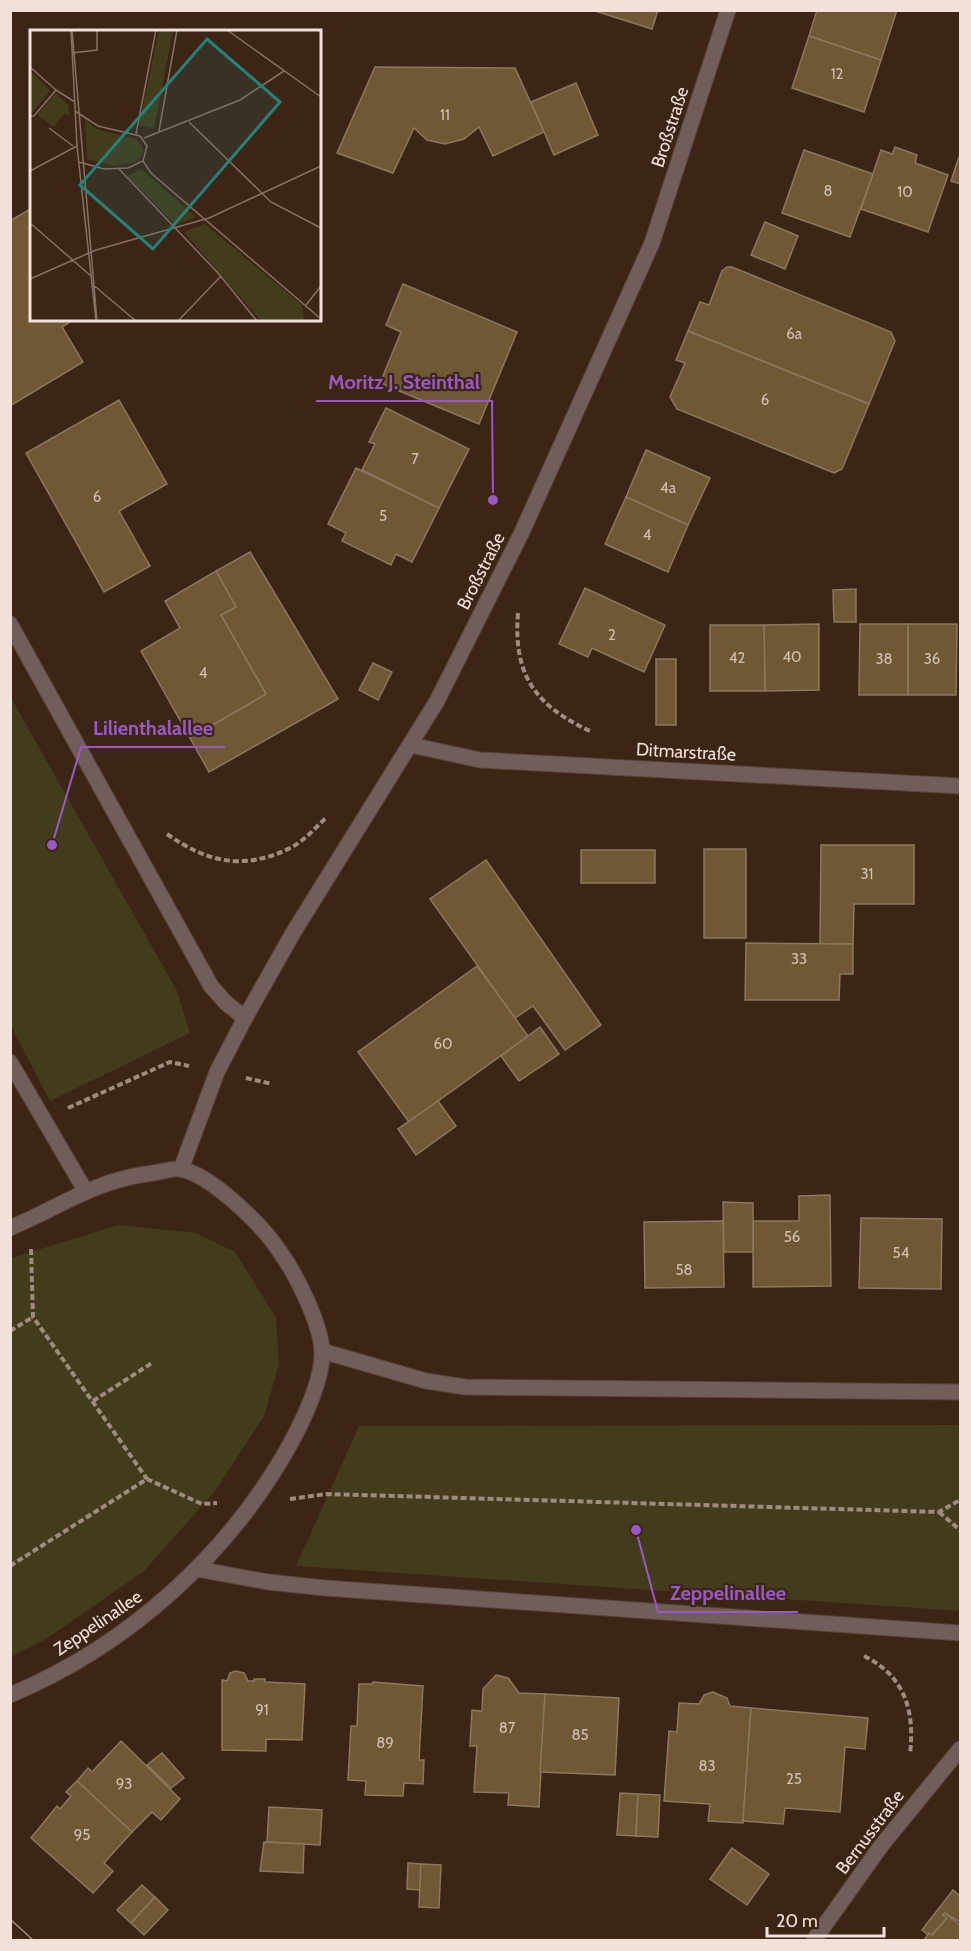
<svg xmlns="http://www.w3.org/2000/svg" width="971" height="1951" viewBox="0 0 971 1951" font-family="Cabin,sans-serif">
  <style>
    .green { fill: #423c1d }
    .building { fill: #705835; stroke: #8a785f; stroke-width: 1.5 }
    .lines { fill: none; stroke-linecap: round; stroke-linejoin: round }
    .minor-casing { stroke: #5a4335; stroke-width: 17 }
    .path { stroke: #9f8b7f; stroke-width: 4; stroke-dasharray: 6 3; stroke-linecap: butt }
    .minor { stroke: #715d5a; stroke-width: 15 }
    .tram { stroke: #a08c81; stroke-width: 1.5 }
    .labels { text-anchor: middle; stroke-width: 4.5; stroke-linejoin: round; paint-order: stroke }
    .number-label { font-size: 15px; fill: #d1bfaf }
    .street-label { font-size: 18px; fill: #f1e1d8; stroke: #3d2516 }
    .inset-road { fill: none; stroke: #857064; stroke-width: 1.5 }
    .view { fill: #268179; fill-opacity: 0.15; stroke: #268179; stroke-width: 3 }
    .inset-edge { fill: none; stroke: #f1e1d8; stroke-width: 3 }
    .leader { fill: none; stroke: #9859c5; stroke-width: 2 }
    .callout-dot { fill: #9859c5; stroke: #3d2516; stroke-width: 2 }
    .callout-label { font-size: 20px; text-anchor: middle; font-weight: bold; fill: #9859c5; stroke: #3d2516; stroke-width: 4.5; stroke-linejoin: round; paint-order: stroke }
  </style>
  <rect width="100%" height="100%" fill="#3d2516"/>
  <g class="green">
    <path d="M 11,698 L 177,991 L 190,1033 L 50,1101 L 11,1026 Z"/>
    <path d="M 119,1225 L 196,1233 L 235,1252 L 276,1318 L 279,1364 L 264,1416 L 215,1491 L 144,1571 L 46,1639 L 11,1657 L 11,1258 Z"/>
    <path d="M 960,1425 L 960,1611 L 296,1566 L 359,1426 Z"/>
  </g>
  <g class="building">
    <path d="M 592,10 L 658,10 L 652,29 Z"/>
    <path d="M 817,10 L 897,10 L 881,60 L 809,36 Z"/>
    <path d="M 809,36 L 881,60 L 864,112 L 792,88 Z"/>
    <path d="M 375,67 L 515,68 L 544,132 L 493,156 L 479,127 L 464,139 L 445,144 L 427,140 L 414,128 L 393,173 L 337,153 Z"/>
    <path d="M 576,83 L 598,135 L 554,155 L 531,102 Z"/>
    <path d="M 895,147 L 917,155 L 915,163 L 948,175 L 928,232 L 861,209 L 881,150 L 892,154 Z"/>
    <path d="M 804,150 L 873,174 L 850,237 L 782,213 Z"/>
    <path d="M 960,154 L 960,184 L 951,181 Z"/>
    <path d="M 32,208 L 32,320 L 73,320 L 62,327 L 83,362 L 10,406 L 10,221 Z"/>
    <path d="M 765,222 L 798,236 L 785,269 L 751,255 Z"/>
    <path d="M 727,267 L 732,267 L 891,332 L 895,341 L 869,404 L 688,331 L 700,302 L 709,305 L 722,271 Z"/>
    <path d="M 403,284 L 517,332 L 479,424 L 380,383 L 401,332 L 386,325 Z"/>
    <path d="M 688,331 L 869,404 L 842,469 L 834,473 L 677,409 L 670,397 L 685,363 L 676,360 Z"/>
    <path d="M 119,400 L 167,484 L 119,511 L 150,566 L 104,592 L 26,453 Z"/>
    <path d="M 386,408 L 469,449 L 439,508 L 362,470 L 375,444 L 369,442 Z"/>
    <path d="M 646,450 L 710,478 L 688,525 L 626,497 Z"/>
    <path d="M 356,468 L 439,508 L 412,562 L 396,554 L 391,565 L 342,541 L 346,533 L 328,524 Z"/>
    <path d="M 626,497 L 688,525 L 668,572 L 605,544 Z"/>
    <path d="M 250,552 L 338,699 L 209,772 L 190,738 L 266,694 L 221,615 L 236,607 L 216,571 Z"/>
    <path d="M 216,571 L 236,607 L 221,615 L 266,694 L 190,738 L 141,651 L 180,628 L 165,601 Z"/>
    <path d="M 585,588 L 665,625 L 644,672 L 592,648 L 588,657 L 559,644 Z"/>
    <path d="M 856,589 L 856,622 L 834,622 L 833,590 Z"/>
    <path d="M 819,624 L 819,690 L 765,691 L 764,625 Z"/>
    <path d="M 860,624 L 908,624 L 908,695 L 859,695 Z"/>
    <path d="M 908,624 L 957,624 L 956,695 L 908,695 Z"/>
    <path d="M 710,625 L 764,625 L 765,691 L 710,691 Z"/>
    <rect x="656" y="659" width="20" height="66"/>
    <path d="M 373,663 L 392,672 L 378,700 L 359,690 Z"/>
    <path d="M 821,845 L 914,845 L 914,904 L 854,904 L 853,944 L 820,944 Z"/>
    <rect x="704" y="849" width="42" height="89"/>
    <rect x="581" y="850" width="74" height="33"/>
    <path d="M 486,860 L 601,1025 L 565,1050 L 533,1006 L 515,1018 L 430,899 Z"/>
    <path d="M 746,943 L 853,944 L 853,974 L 840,974 L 839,1000 L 745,1000 Z"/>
    <path d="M 477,966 L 528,1036 L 409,1122 L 358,1052 Z"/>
    <path d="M 540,1027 L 559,1054 L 519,1081 L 501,1056 Z"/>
    <path d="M 438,1101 L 456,1126 L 416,1155 L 398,1129 Z"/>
    <path d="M 830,1195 L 831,1286 L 753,1287 L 753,1221 L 799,1221 L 799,1196 Z"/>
    <path d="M 723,1202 L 753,1203 L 753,1252 L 724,1252 Z"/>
    <path d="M 861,1218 L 942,1219 L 941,1289 L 859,1288 Z"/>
    <path d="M 723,1221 L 724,1287 L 645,1288 L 644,1222 Z"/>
    <path d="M 235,1671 L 244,1673 L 248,1681 L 254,1681 L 254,1679 L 265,1679 L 265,1682 L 305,1684 L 302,1740 L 266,1739 L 266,1751 L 222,1750 L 222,1680 L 227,1681 L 230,1673 Z"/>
    <path d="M 496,1675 L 508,1678 L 519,1693 L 545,1694 L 539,1807 L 508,1805 L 509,1793 L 474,1792 L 477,1746 L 470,1746 L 472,1710 L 482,1711 L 483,1689 Z"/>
    <path d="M 373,1682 L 423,1686 L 419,1760 L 424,1760 L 423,1784 L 404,1783 L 403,1796 L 365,1795 L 366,1781 L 348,1780 L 351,1726 L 357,1726 L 359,1684 L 372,1684 Z"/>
    <path d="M 713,1692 L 727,1698 L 730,1706 L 751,1708 L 743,1823 L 708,1821 L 710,1804 L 664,1801 L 669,1731 L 677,1732 L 679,1703 L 699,1704 L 704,1695 Z"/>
    <path d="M 545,1694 L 619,1698 L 615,1775 L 540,1772 Z"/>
    <path d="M 751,1708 L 868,1718 L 865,1749 L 845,1747 L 840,1812 L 785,1808 L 783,1824 L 743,1821 Z"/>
    <path d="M 121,1741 L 180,1799 L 161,1820 L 152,1812 L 132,1832 L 77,1781 L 88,1768 L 92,1772 Z"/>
    <path d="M 162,1753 L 184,1778 L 171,1788 L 147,1765 Z"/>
    <path d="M 77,1781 L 132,1832 L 104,1863 L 113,1871 L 93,1893 L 31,1838 L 57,1806 L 60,1809 L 71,1796 L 66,1792 Z"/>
    <path d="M 620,1793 L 638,1794 L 636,1836 L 617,1835 Z"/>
    <path d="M 638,1794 L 660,1795 L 658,1837 L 636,1836 Z"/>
    <path d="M 269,1807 L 322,1810 L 320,1845 L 267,1842 Z"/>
    <path d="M 264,1842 L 304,1844 L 303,1873 L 260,1871 Z"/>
    <path d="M 732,1848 L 769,1874 L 747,1905 L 710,1879 Z"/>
    <path d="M 408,1863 L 421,1864 L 420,1890 L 407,1889 Z"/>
    <path d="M 421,1864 L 441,1865 L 439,1908 L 419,1907 Z"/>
    <path d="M 142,1885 L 155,1897 L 131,1923 L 117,1910 Z"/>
    <path d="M 953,1890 L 960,1896 L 960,1922 L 945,1913 L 943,1915 L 947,1918 L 932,1935 L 928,1935 L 922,1930 Z"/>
    <path d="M 155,1897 L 168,1910 L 144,1935 L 131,1923 Z"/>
    <path d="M 945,1913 L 960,1925 L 960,1940 L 924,1940 L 929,1933 L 932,1935 L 947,1918 L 943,1915 Z"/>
  </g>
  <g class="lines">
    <defs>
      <g id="minor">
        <path d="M 10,624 L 211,986 L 226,1003 L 245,1018"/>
        <path d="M 411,745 L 480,760 L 960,786"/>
        <path d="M 10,1062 L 85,1190"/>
        <path d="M 181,1169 L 217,1072 L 245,1018 L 293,933 L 437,701 L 522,532 L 652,243 L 728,10"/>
        <path d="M 10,1228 C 62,1206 95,1180 153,1173 C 161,1172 173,1168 180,1169 C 211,1174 264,1227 280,1252 C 296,1274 321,1324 322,1351 C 323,1378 306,1414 294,1437 C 233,1551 130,1645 10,1695"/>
        <path d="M 322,1351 L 426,1381 L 465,1387 L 960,1392"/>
        <path d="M 197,1569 L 268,1582 L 325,1588 L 960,1633"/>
        <path d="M 814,1940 L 881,1846 L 960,1749"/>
      </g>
    </defs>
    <use href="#minor" class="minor-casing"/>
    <g class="path">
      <path d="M 518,613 C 513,675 535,706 592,732"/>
      <path d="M 167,834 C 208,863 245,871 292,847 C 305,840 316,827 327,817"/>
      <path d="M 246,1078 L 272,1084"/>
      <path d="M 68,1108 L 170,1062 L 189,1066"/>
      <path d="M 31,1249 L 33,1317 L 147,1479"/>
      <path d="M 10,1331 L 33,1317"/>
      <path d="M 93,1401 L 152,1363"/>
      <path d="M 290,1499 L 327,1494 L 939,1512 L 960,1500"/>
      <path d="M 939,1512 L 960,1530"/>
      <path d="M 10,1566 L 147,1479 L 202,1504 L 217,1503"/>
      <path d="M 864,1656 C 905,1676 915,1711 910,1754"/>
    </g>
    <use href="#minor" class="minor"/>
    <path class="tram" d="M 10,1919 L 33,1940"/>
  </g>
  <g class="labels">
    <g class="number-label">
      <text x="837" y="79">12</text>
      <text x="445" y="120">11</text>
      <text x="828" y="196">8</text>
      <text x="905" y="197">10</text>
      <text x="794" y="339">6a</text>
      <text x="765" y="405">6</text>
      <text x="415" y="464">7</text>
      <text x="668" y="493">4a</text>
      <text x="97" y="502">6</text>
      <text x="383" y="521">5</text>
      <text x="647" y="540">4</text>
      <text x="612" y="640">2</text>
      <text x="792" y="662">40</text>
      <text x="737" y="663">42</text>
      <text x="884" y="664">38</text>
      <text x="932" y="664">36</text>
      <text x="203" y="678">4</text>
      <text x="867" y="879">31</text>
      <text x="799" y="964">33</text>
      <text x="443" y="1049">60</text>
      <text x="792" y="1242">56</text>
      <text x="901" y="1258">54</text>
      <text x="684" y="1275">58</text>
      <text x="262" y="1715">91</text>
      <text x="507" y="1733">87</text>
      <text x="580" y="1740">85</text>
      <text x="385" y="1748">89</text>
      <text x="707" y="1771">83</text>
      <text x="794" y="1784">25</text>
      <text x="124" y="1789">93</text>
      <text x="82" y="1840">95</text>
    </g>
    <g class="street-label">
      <text transform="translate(670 127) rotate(-72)" y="6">Broßstraße</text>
      <text transform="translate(481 571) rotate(-63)" y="6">Broßstraße</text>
      <text transform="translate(686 752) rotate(3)" y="6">Ditmarstraße</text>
      <text transform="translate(98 1623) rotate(-34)" y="6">Zeppelinallee</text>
      <text transform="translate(870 1832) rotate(-53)" y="6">Bernusstraße</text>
    </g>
  </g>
  <g transform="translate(30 30)">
    <rect width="291" height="291" fill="#3d2516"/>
    <path d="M 129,0 L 143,0 L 124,99 L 109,95 ZM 0,41 L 20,61 L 2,83 L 0,83 ZM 26,63 L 39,76 L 39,86 L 35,83 L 24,97 L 7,85 ZM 55,89 L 66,99 L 106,109 L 113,118 L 112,126 L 105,132 L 85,136 L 57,129 ZM 111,139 L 166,187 L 146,195 L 97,146 ZM 175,194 L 272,275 L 274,291 L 231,291 L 154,202 Z" fill="#423c1d"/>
    <path class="inset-road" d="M 41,0 L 47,116 L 66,291M 42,0 L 67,291M 197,0 L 291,67M 42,23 L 67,20 L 67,0M 0,37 L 26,60 L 4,86 L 0,86M 26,60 L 45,72M 45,81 L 68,96 L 110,106 L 117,116 L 113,131 L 98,138 L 74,139 L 49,132M 159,92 L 241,172 L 291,198M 19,98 L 43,116M 129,101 L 147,0M 106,104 L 126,0M 114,108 L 210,70 L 254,41M 113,131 L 121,143 L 291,289M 89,139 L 188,243 L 227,291M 0,141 L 47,116M 0,193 L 61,246M 0,249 L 66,220 L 179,188 L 291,136M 61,253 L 106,291M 276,275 L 291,256M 148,291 L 191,246"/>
    <path class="view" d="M 177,9 L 250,72 L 123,219 L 50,155 Z"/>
    <rect width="291" height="291" class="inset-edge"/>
  </g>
  <path class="leader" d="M493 500L492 401H316M52 845L81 747H225M636 1530L658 1612H798"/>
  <g class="callout-dot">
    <circle cx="493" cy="500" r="6"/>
    <circle cx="52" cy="845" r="6"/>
    <circle cx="636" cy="1530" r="6"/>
  </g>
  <g class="callout-label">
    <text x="404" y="389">Moritz J. Steinthal</text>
    <text x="153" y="735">Lilienthalallee</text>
    <text x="728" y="1600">Zeppelinallee</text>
  </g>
  <rect width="971" height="1951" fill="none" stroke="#f1e1d8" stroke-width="24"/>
  <path d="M767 1927v9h117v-9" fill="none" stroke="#f1e1d8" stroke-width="3"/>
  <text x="776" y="1927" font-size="18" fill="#f1e1d8" stroke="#3d2516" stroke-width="4.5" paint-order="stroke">20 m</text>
</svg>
